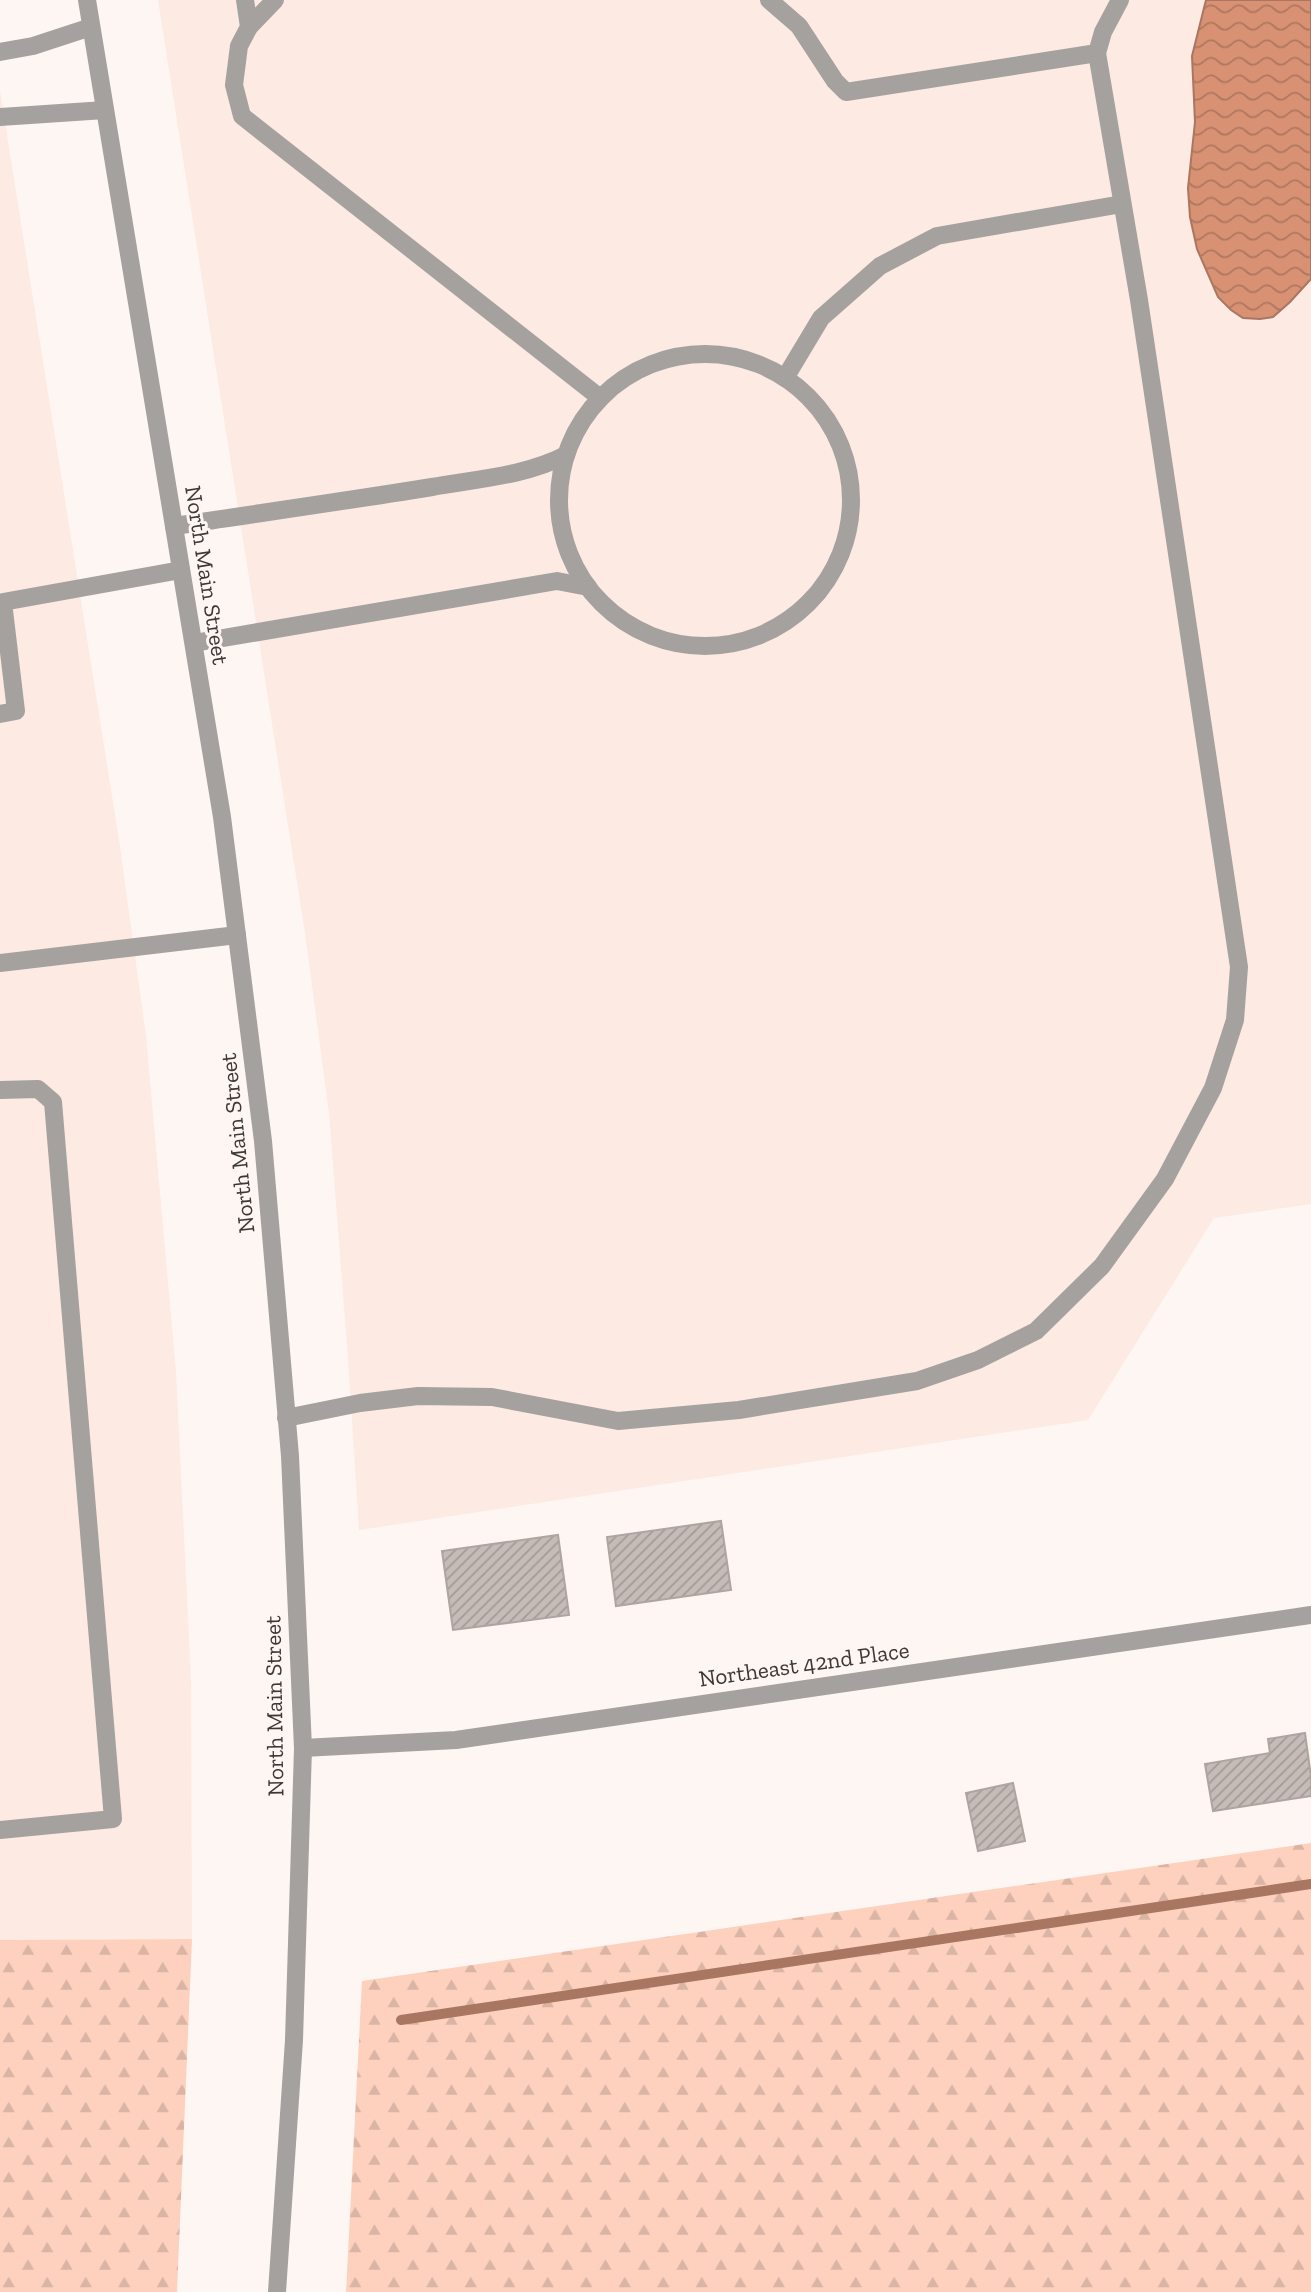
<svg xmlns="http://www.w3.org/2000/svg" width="1311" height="2292" viewBox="0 0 1311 2292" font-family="'Zilla Slab',serif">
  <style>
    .built { fill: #fceae3 }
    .forest { fill: url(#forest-firs) }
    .water { fill: url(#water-waves); stroke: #a97661; stroke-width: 2 }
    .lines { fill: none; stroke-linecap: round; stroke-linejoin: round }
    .stream { stroke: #a97661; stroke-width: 10 }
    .building { fill: url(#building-hatch); stroke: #aea5a2; stroke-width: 2 }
    .minor { stroke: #a5a19f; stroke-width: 18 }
    .labels { text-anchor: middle; stroke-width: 6; stroke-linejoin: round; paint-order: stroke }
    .street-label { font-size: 23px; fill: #3b3836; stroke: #fef6f3 }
  </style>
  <defs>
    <pattern id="forest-firs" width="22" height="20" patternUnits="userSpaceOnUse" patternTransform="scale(1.75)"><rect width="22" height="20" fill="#fdd1be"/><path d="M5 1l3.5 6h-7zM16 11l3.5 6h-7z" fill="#dab4a4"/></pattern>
    <pattern id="water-waves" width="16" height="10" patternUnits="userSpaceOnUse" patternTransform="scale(1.75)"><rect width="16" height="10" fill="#d89173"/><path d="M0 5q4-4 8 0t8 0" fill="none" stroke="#b0775f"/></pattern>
    <pattern id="building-hatch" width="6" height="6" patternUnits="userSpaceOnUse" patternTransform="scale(1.75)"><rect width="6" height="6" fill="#c5bcb8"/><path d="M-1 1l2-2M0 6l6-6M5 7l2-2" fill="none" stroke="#a19a96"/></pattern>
  </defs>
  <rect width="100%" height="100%" fill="#fef6f3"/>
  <g class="built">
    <path d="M 158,0 L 1311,0 L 1311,1204 L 1214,1218 L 1088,1420 L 359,1530 L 348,1358 L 329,1113 L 305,933 Z"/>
    <path d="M 0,91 L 119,840 L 146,1036 L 176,1372 L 191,1679 L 192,1939 L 0,1940 Z"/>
  </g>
  <g class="forest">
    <path d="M 1311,1843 L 1311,2292 L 346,2292 L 362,1981 Z"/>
    <path d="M 192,1939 L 177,2292 L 0,2292 L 0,1940 Z"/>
  </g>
  <path class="water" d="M 1206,0 L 1311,0 L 1311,279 L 1290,302 L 1273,317 L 1260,319 L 1243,318 L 1231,310 L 1218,297 L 1197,249 L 1190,217 L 1188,188 L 1195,122 L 1192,56 Z"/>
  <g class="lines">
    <path class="stream" d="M 401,2020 L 1311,1884"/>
  </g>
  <g class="building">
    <path d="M 721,1521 L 731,1590 L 616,1606 L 607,1537 Z"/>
    <path d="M 558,1535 L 569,1615 L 453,1630 L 442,1551 Z"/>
    <path d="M 1305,1733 L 1311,1777 L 1311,1796 L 1213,1811 L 1205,1764 L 1270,1753 L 1268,1739 Z"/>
    <path d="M 1013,1783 L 1025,1841 L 978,1851 L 966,1793 Z"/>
  </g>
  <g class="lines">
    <g class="minor">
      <path d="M 87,0 L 222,817 L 263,1141 L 290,1456 L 303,1748 L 294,2040 L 277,2292"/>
      <path d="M 245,0 L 249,27 L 239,46 L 234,85 L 242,116 L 599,397"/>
      <path d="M 769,0 L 799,26 L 835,81 L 846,92 L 1097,53 L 1103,32 L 1120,0"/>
      <path d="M 249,27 L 275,0"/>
      <path d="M 0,52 L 33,46 L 91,27"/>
      <path d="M 0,117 L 105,110"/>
      <circle cx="705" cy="500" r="146"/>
      <path d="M 785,378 L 821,318 L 880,266 L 937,236 L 1122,204"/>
      <path d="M 174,526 C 260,513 346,501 432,487 C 477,479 525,476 566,455"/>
      <path d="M 194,643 L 557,581 L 588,587"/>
      <path d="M 0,714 L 16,711 L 3,602 L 181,570"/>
      <path d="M 0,963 L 237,935"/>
      <path d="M 0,1090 L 38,1089 L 53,1102 L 113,1819 L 0,1830"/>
      <path d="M 286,1418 L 360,1403 L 418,1396 L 492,1397 L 618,1421 L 739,1410 L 917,1381 L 978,1360 L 1036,1331 L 1102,1266 L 1165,1179 L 1213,1088 L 1235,1020 L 1239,967 L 1139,300 L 1097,53"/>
      <path d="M 303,1748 L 456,1740 L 1311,1615"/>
    </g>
  </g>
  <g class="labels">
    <g class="street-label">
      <text transform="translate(207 575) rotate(81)" y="8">North Main Street</text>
      <text transform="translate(237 1143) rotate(-96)" y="8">North Main Street</text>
      <text transform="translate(804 1664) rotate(-8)" y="8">Northeast 42nd Place</text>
      <text transform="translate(274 1706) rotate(-91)" y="8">North Main Street</text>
    </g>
  </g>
</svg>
